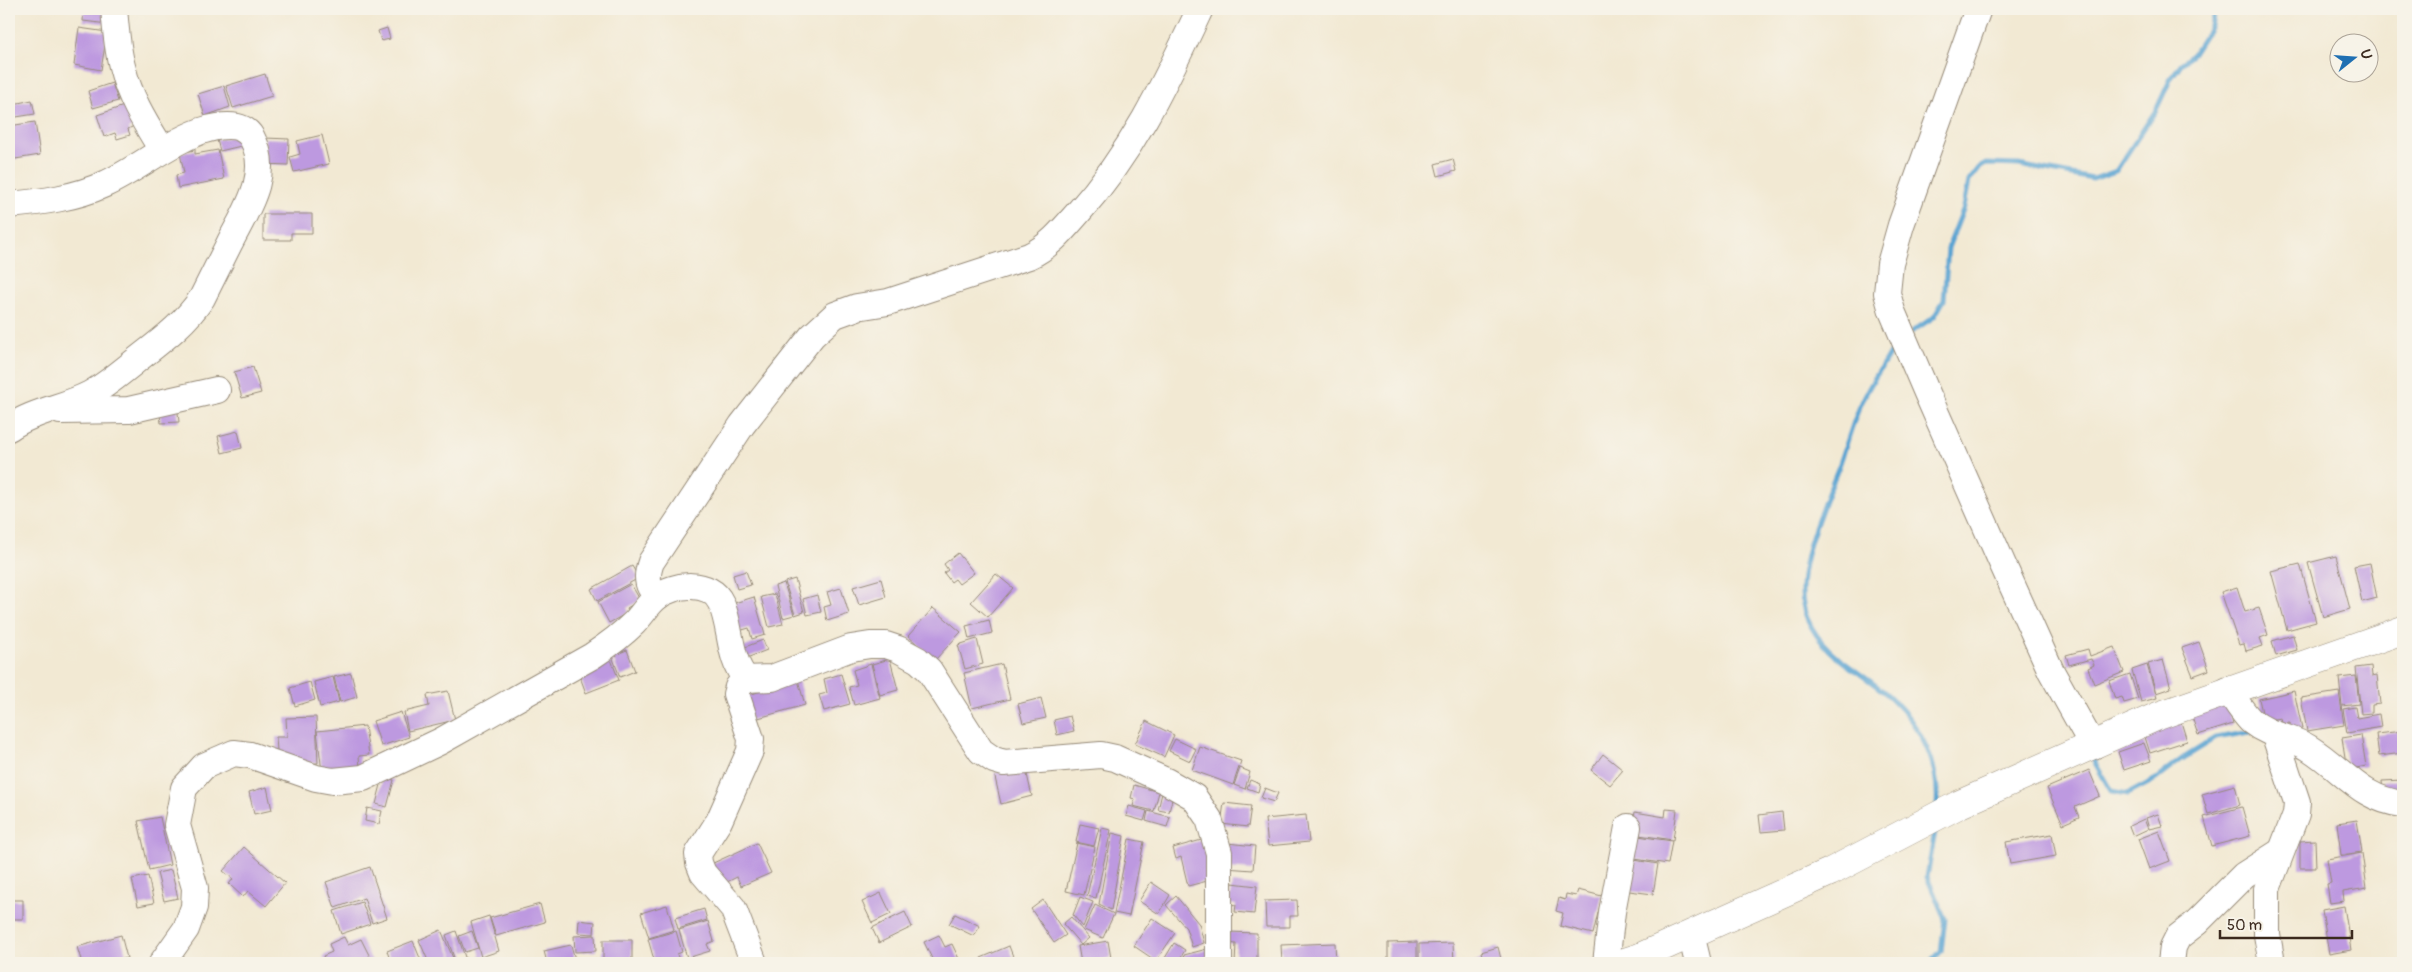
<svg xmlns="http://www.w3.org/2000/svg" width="2412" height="972" viewBox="0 0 2412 972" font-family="Pangolin,sans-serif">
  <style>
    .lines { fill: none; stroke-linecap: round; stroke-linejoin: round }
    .stream { stroke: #5ba4d2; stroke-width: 5 }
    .building { fill: #bd99e0 }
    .minor-casing { stroke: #968a78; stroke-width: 28 }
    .major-casing { stroke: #968a78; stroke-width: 29 }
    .minor { stroke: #fff; stroke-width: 26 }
    .major { stroke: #fff; stroke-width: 28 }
  </style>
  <rect width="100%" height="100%" fill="#f7f3e8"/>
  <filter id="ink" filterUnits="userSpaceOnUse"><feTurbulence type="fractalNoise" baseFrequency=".02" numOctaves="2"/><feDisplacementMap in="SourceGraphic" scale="10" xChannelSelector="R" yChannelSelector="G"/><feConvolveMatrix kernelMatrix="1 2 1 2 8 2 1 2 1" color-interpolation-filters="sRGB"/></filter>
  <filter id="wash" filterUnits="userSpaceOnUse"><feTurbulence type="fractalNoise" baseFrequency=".0096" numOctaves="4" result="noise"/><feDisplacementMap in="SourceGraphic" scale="20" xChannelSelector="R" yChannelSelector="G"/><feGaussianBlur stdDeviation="1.12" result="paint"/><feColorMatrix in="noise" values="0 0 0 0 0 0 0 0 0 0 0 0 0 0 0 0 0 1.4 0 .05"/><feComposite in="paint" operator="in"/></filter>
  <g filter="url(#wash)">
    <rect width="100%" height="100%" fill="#f2e9d3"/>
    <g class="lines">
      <g class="stream">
        <path d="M 1913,331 L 1934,317 L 1944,300 L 1948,248 L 1964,207 L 1969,181 L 1979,168 L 1986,164 L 2019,165 L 2093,179 L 2116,171 L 2156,110 L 2171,78 L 2181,64 L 2193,54 L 2211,26 L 2215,9"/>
        <path d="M 1890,353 C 1881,369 1869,385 1862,402 C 1852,422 1847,445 1839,466 C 1824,505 1789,577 1807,618 C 1824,658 1861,670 1891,698 C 1920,725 1940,764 1937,805"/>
        <path d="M 2090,754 L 2111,791 L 2128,794 L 2156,779 L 2182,759 L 2216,738 L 2250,732"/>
        <path d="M 1930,963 L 1941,951 L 1945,919 L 1927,877 L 1936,826"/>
      </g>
    </g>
    <g id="blocks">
      <g class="building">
        <path d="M 84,9 L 110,9 L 108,24 L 83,21 Z"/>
        <path d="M 79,28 L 107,32 L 101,70 L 74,65 Z"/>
        <path d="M 387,28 L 390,39 L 381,41 L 378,31 Z"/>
        <path d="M 265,74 L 272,96 L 233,108 L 226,86 Z"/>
        <path d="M 112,83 L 118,101 L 93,108 L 88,91 Z"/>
        <path d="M 224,86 L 230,107 L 205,116 L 198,94 Z"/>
        <path d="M 32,100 L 35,114 L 10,118 L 9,105 Z"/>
        <path d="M 127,105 L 134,126 L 128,129 L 130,135 L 117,139 L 115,133 L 104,137 L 97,115 Z"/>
        <path d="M 35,122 L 40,155 L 9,160 L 9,126 Z"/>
        <path d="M 239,135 L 241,146 L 220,151 L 217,140 Z"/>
        <path d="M 322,135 L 329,164 L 294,172 L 290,157 L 300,154 L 297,141 Z"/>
        <path d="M 265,138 L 289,139 L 288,165 L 264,164 Z"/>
        <path d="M 195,150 L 195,154 L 218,150 L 224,179 L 178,188 L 176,175 L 184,173 L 180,153 Z"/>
        <path d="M 1453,159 L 1456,171 L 1438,176 L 1435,164 Z"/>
        <path d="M 263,214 L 312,214 L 312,233 L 291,233 L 291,240 L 263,240 Z"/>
        <path d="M 253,367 L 261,393 L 242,398 L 234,372 Z"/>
        <path d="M 177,403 L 179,422 L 161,423 L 159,405 Z"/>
        <path d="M 238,431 L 242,448 L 222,453 L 218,436 Z"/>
        <path d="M 958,553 L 974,573 L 959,584 L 955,579 L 951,582 L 944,573 L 948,570 L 944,564 Z"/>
        <path d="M 2336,556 L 2350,609 L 2323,617 L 2308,563 Z"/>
        <path d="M 2370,563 L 2377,598 L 2362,602 L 2354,566 Z"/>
        <path d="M 2300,564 L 2316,622 L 2287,630 L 2271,571 Z"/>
        <path d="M 632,566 L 639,578 L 597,601 L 591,589 Z"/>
        <path d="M 746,571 L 751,585 L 737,589 L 733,575 Z"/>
        <path d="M 996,574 L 1013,588 L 988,617 L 971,602 Z"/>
        <path d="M 795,579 L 804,612 L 795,615 L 785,582 Z"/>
        <path d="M 881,579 L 886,597 L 859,605 L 853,587 Z"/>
        <path d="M 784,583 L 794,615 L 783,618 L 775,586 Z"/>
        <path d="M 631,584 L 640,600 L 627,608 L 629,612 L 609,623 L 598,602 Z"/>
        <path d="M 2237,587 L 2245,612 L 2259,608 L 2268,635 L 2260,638 L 2263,646 L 2246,651 L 2244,644 L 2239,645 L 2221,592 Z"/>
        <path d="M 841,588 L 849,614 L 827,621 L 824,607 L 831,605 L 827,592 Z"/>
        <path d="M 775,594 L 783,624 L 769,627 L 761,597 Z"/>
        <path d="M 817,595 L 821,612 L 807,615 L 803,599 Z"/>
        <path d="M 754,597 L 765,635 L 752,639 L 749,628 L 739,631 L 731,604 Z"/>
        <path d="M 933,608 L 961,632 L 935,660 L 908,636 Z"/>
        <path d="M 989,620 L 992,633 L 969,639 L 966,626 Z"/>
        <path d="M 2293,635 L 2297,650 L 2276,656 L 2272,641 Z"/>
        <path d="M 977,639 L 983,664 L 965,669 L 958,645 Z"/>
        <path d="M 763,640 L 767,650 L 744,659 L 740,649 Z"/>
        <path d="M 2199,642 L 2209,670 L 2193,676 L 2182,648 Z"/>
        <path d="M 2114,647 L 2124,672 L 2094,684 L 2088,668 L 2094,665 L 2091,659 L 2069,665 L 2066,655 L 2088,649 L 2090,656 Z"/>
        <path d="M 627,650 L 635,671 L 620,677 L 612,656 Z"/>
        <path d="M 610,657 L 619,680 L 586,693 L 577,669 Z"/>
        <path d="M 890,659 L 898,690 L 880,695 L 872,664 Z"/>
        <path d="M 2163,660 L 2171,688 L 2156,693 L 2148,664 Z"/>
        <path d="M 871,664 L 880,698 L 854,705 L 849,687 L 857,685 L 853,670 Z"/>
        <path d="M 1002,664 L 1010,699 L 972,708 L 964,673 Z"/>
        <path d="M 2147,665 L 2157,698 L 2141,702 L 2132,670 Z"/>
        <path d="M 2371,666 L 2372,676 L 2377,675 L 2380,704 L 2372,705 L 2372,713 L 2361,714 L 2356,668 Z"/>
        <path d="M 351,673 L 357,697 L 340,702 L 334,677 Z"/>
        <path d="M 841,674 L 850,704 L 824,711 L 819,695 L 827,693 L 824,679 Z"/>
        <path d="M 2130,674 L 2138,699 L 2124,703 L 2122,697 L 2115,699 L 2109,681 Z"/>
        <path d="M 2356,676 L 2359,704 L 2342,706 L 2339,678 Z"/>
        <path d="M 333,677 L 339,702 L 320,707 L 314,682 Z"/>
        <path d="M 798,680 L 805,705 L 751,720 L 745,696 Z"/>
        <path d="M 310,682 L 315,700 L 295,706 L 290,688 Z"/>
        <path d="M 448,691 L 455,720 L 408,731 L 404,712 L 429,706 L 427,695 Z"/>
        <path d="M 2294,691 L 2302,728 L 2291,730 L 2290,723 L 2282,724 L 2281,718 L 2264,721 L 2259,699 Z"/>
        <path d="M 2339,692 L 2344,725 L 2307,731 L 2301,698 Z"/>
        <path d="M 1041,698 L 1046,718 L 1023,723 L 1018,704 Z"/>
        <path d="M 2226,701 L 2233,724 L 2198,735 L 2192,717 Z"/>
        <path d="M 2355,707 L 2357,718 L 2379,714 L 2381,727 L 2347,733 L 2343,709 Z"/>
        <path d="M 401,712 L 409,737 L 381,746 L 373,721 Z"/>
        <path d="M 1070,716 L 1074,731 L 1057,735 L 1054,720 Z"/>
        <path d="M 316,717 L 318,763 L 278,765 L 276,737 L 287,737 L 286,718 Z"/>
        <path d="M 1146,721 L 1174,735 L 1164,757 L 1135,744 Z"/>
        <path d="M 2181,722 L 2187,741 L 2150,753 L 2144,734 Z"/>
        <path d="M 365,726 L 369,755 L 359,756 L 360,768 L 322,772 L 317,731 Z"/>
        <path d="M 2403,731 L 2403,753 L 2379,756 L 2376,734 Z"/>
        <path d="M 2361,735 L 2366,766 L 2347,770 L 2342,738 Z"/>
        <path d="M 1175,739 L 1196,749 L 1190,761 L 1169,751 Z"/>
        <path d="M 2144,743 L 2151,761 L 2124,770 L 2118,752 Z"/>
        <path d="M 1200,747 L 1241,761 L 1233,785 L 1192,770 Z"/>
        <path d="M 1603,754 L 1623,770 L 1610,785 L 1591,770 Z"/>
        <path d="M 1025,766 L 1032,796 L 1001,804 L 994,773 Z"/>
        <path d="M 1240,768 L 1250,772 L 1245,789 L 1234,785 Z"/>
        <path d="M 2089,770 L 2100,796 L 2075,807 L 2079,817 L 2063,824 L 2047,788 Z"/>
        <path d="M 383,777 L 394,780 L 387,807 L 376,804 Z"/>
        <path d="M 1250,780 L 1260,784 L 1258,792 L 1247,788 Z"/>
        <path d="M 2403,780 L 2403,792 L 2383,793 L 2382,781 Z"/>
        <path d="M 1134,785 L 1159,792 L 1154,811 L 1133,806 L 1135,799 L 1131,798 Z"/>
        <path d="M 2235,785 L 2240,805 L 2208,814 L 2202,794 Z"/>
        <path d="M 267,787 L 272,810 L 254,814 L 249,792 Z"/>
        <path d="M 1265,788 L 1278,793 L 1274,802 L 1261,798 Z"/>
        <path d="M 1162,793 L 1173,795 L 1169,812 L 1158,810 Z"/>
        <path d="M 1224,803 L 1251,806 L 1248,827 L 1221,824 Z"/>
        <path d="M 1129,806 L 1147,811 L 1144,821 L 1126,816 Z"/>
        <path d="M 2242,807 L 2250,836 L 2212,846 L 2204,817 Z"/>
        <path d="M 367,808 L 382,811 L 379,824 L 365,821 Z"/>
        <path d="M 1666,809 L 1677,810 L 1673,840 L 1632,834 L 1635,812 L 1665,817 Z"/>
        <path d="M 1148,811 L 1170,817 L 1167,827 L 1146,821 Z"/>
        <path d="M 1782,812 L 1784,830 L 1761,832 L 1759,815 Z"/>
        <path d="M 2158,814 L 2162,826 L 2149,829 L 2146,818 Z"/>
        <path d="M 1306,815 L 1309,842 L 1268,846 L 1265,819 Z"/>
        <path d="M 160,817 L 170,865 L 149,870 L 138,821 Z"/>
        <path d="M 2144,819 L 2148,829 L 2133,836 L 2129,826 Z"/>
        <path d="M 2357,820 L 2362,852 L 2341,855 L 2337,823 Z"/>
        <path d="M 1080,824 L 1099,828 L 1094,846 L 1076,842 Z"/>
        <path d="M 1102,828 L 1111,830 L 1096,898 L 1087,896 Z"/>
        <path d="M 2159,831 L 2170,861 L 2149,869 L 2138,839 Z"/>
        <path d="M 1112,833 L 1124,836 L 1111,910 L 1099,904 Z"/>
        <path d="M 2052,834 L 2056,856 L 2010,864 L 2006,842 Z"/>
        <path d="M 1631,835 L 1672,841 L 1668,864 L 1628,858 Z"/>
        <path d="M 1129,839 L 1144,842 L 1129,916 L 1114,913 Z"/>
        <path d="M 1205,839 L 1215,879 L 1188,886 L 1181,857 L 1176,859 L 1173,848 Z"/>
        <path d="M 2315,840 L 2316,868 L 2300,868 L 2300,841 Z"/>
        <path d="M 757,843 L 771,873 L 741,886 L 737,877 L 721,885 L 711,864 Z"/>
        <path d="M 1077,843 L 1095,847 L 1084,895 L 1066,891 Z"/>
        <path d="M 1227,843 L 1255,846 L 1253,870 L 1225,868 Z"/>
        <path d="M 244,847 L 285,883 L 266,906 L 248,891 L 243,897 L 229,884 L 233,879 L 223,871 Z"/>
        <path d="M 2362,853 L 2367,888 L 2343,892 L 2344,901 L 2330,903 L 2327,884 L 2331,883 L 2327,859 Z"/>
        <path d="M 1634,860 L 1658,864 L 1653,894 L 1629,891 Z"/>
        <path d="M 370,867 L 387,918 L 372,923 L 364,898 L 335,908 L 326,882 Z"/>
        <path d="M 171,870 L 178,898 L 164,901 L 157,873 Z"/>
        <path d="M 148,876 L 154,903 L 138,906 L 132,879 Z"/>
        <path d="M 1151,882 L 1170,895 L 1159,914 L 1139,901 Z"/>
        <path d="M 1232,883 L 1257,886 L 1254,914 L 1235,912 L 1236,905 L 1229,904 Z"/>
        <path d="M 1578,890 L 1602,896 L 1593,934 L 1560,926 L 1563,913 L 1556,911 L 1559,898 L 1565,900 L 1566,894 L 1576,896 Z"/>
        <path d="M 881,893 L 891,914 L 872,923 L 862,902 Z"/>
        <path d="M 1176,896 L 1199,924 L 1204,943 L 1192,947 L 1186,928 L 1166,905 Z"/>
        <path d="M 1080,897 L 1093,902 L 1083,927 L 1073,915 Z"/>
        <path d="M 9,900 L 23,900 L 23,919 L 10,919 Z"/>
        <path d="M 1043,900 L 1066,935 L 1054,943 L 1031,909 Z"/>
        <path d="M 1297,900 L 1298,916 L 1290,916 L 1290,927 L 1266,927 L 1265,901 Z"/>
        <path d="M 362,902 L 370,924 L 341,934 L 334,911 Z"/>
        <path d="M 540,904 L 545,922 L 496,936 L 490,918 Z"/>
        <path d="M 667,905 L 674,930 L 649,938 L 641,913 Z"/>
        <path d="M 1095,905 L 1114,914 L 1103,938 L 1084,930 Z"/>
        <path d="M 2344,906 L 2351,950 L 2329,954 L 2322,910 Z"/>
        <path d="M 704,909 L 707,920 L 678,929 L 675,918 Z"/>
        <path d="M 905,912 L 912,927 L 879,943 L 872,928 Z"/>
        <path d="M 955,914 L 980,926 L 974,936 L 949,924 Z"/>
        <path d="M 489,916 L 499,951 L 481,957 L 471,922 Z"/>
        <path d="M 1071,917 L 1089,938 L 1081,945 L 1063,924 Z"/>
        <path d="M 1152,918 L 1175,933 L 1156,961 L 1134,946 Z"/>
        <path d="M 579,920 L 595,922 L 594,934 L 578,933 Z"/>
        <path d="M 708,921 L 714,941 L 707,944 L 710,951 L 687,958 L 679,930 Z"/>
        <path d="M 441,930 L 453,958 L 439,963 L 429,963 L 419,940 Z"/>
        <path d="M 456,931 L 467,963 L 456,963 L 446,935 Z"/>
        <path d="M 472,931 L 478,948 L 465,952 L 459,936 Z"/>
        <path d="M 676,931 L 682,952 L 677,954 L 679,961 L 661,963 L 660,959 L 654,960 L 648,939 Z"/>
        <path d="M 1228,932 L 1257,933 L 1257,963 L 1235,963 L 1236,944 L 1228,943 Z"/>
        <path d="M 121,935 L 127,958 L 109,963 L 82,963 L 77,947 Z"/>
        <path d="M 595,935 L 596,951 L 575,952 L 574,936 Z"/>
        <path d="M 939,935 L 945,947 L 952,944 L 961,963 L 934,963 L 924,942 Z"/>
        <path d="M 344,937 L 348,945 L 361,939 L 373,963 L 326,963 L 323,956 L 332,952 L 329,944 Z"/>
        <rect x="603" y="940" width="29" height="23"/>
        <path d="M 413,941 L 422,963 L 391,963 L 387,951 Z"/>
        <path d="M 1108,941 L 1111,958 L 1081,963 L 1078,946 Z"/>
        <path d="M 1417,942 L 1417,963 L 1388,963 L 1388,943 Z"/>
        <path d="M 1174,943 L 1185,950 L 1181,957 L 1184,958 L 1181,963 L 1162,963 Z"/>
        <path d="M 1335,943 L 1336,963 L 1282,963 L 1281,945 Z"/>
        <path d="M 1453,943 L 1454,963 L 1419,963 L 1419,944 Z"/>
        <path d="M 571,945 L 576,963 L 547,963 L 544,951 Z"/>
        <path d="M 1009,946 L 1014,959 L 1004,963 L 983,963 L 981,958 Z"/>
        <path d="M 1498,947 L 1502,963 L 1470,963 L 1483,959 L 1481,952 Z"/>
        <path d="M 1207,949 L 1210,963 L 1187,963 L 1184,955 Z"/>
      </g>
    </g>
  </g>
  <g filter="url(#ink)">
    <use href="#blocks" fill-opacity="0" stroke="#968a78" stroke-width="1"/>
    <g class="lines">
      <defs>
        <g id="minor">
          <path d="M 114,9 C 116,29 117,50 123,70 C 130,99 147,125 162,150"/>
          <path d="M 1978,9 L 1901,225 L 1890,264 L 1887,293 L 1892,311 L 1927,393 L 2003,565 L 2051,671 L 2093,746"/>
          <path d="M 9,205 C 41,202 75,198 105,184 C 138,169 166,144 201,131 C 217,126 242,120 252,138 C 272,175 245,212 229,244 C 220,262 211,280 202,298 C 184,325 158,343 133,363 C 119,374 105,386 90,394 C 63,408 33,411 9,428"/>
          <path d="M 60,411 L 129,410 L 217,390"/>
          <path d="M 658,596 C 646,587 646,576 651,562 L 742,425 L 812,336 L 835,315 L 857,307 L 888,302 L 1029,256 C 1049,247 1063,230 1077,214 C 1134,150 1164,85 1200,9"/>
          <path d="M 746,679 L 738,687 L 736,694 L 751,739 L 750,751 L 719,821 L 698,854 L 699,863 L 703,873 L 733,908 L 754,963"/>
          <path d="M 2228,690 C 2235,700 2242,712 2251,721 C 2271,737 2290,736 2309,748 C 2344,770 2360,799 2403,804"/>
          <path d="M 1691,934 L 1698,963"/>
          <path d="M 162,963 L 186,929 L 194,907 L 195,888 L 177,825 L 184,788 L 204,766 L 234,753 L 250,755 L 316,778 L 333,781 L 363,778 L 441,741 L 592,656 C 607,646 621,636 634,623 C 642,615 648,604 657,597 C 674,583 711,580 721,603 C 732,628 728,658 746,679 L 772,678 L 851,648 L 870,645 L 886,645 L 898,649 L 918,660 L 929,670 L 981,751 L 994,760 L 1004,763 L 1101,755 L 1115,758 L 1166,781 L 1194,797 L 1209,819 L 1219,853 L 1219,963"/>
          <path d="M 1606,963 L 1612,912 L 1628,827"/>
          <path d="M 2171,963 L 2173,947 L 2178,937 L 2196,923 L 2244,875 L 2280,852"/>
          <path d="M 2272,963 L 2267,935 L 2267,889 L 2296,814 L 2297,802 L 2275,736"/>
        </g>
        <path id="major" d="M 1621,963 L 1640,957 L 1830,872 L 1960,804 L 2158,716 L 2403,630"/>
      </defs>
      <use href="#minor" class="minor-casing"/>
      <use href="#major" class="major-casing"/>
      <use href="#minor" class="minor"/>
      <use href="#major" class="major"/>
    </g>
  </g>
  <rect width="2412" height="972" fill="none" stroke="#f7f3e8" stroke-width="30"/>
  <g transform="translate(2354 58) rotate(73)"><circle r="24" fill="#f7f3e8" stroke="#aca397"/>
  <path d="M0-4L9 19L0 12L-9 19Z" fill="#1f6fb2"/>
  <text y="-8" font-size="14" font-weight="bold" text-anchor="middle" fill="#3b2a1e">U</text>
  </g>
  <path d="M2220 930v8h132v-8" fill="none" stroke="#3b2a1e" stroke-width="2.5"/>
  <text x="2227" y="930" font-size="15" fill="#3b2a1e" stroke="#f7f3e8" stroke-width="4" paint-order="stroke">50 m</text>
</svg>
